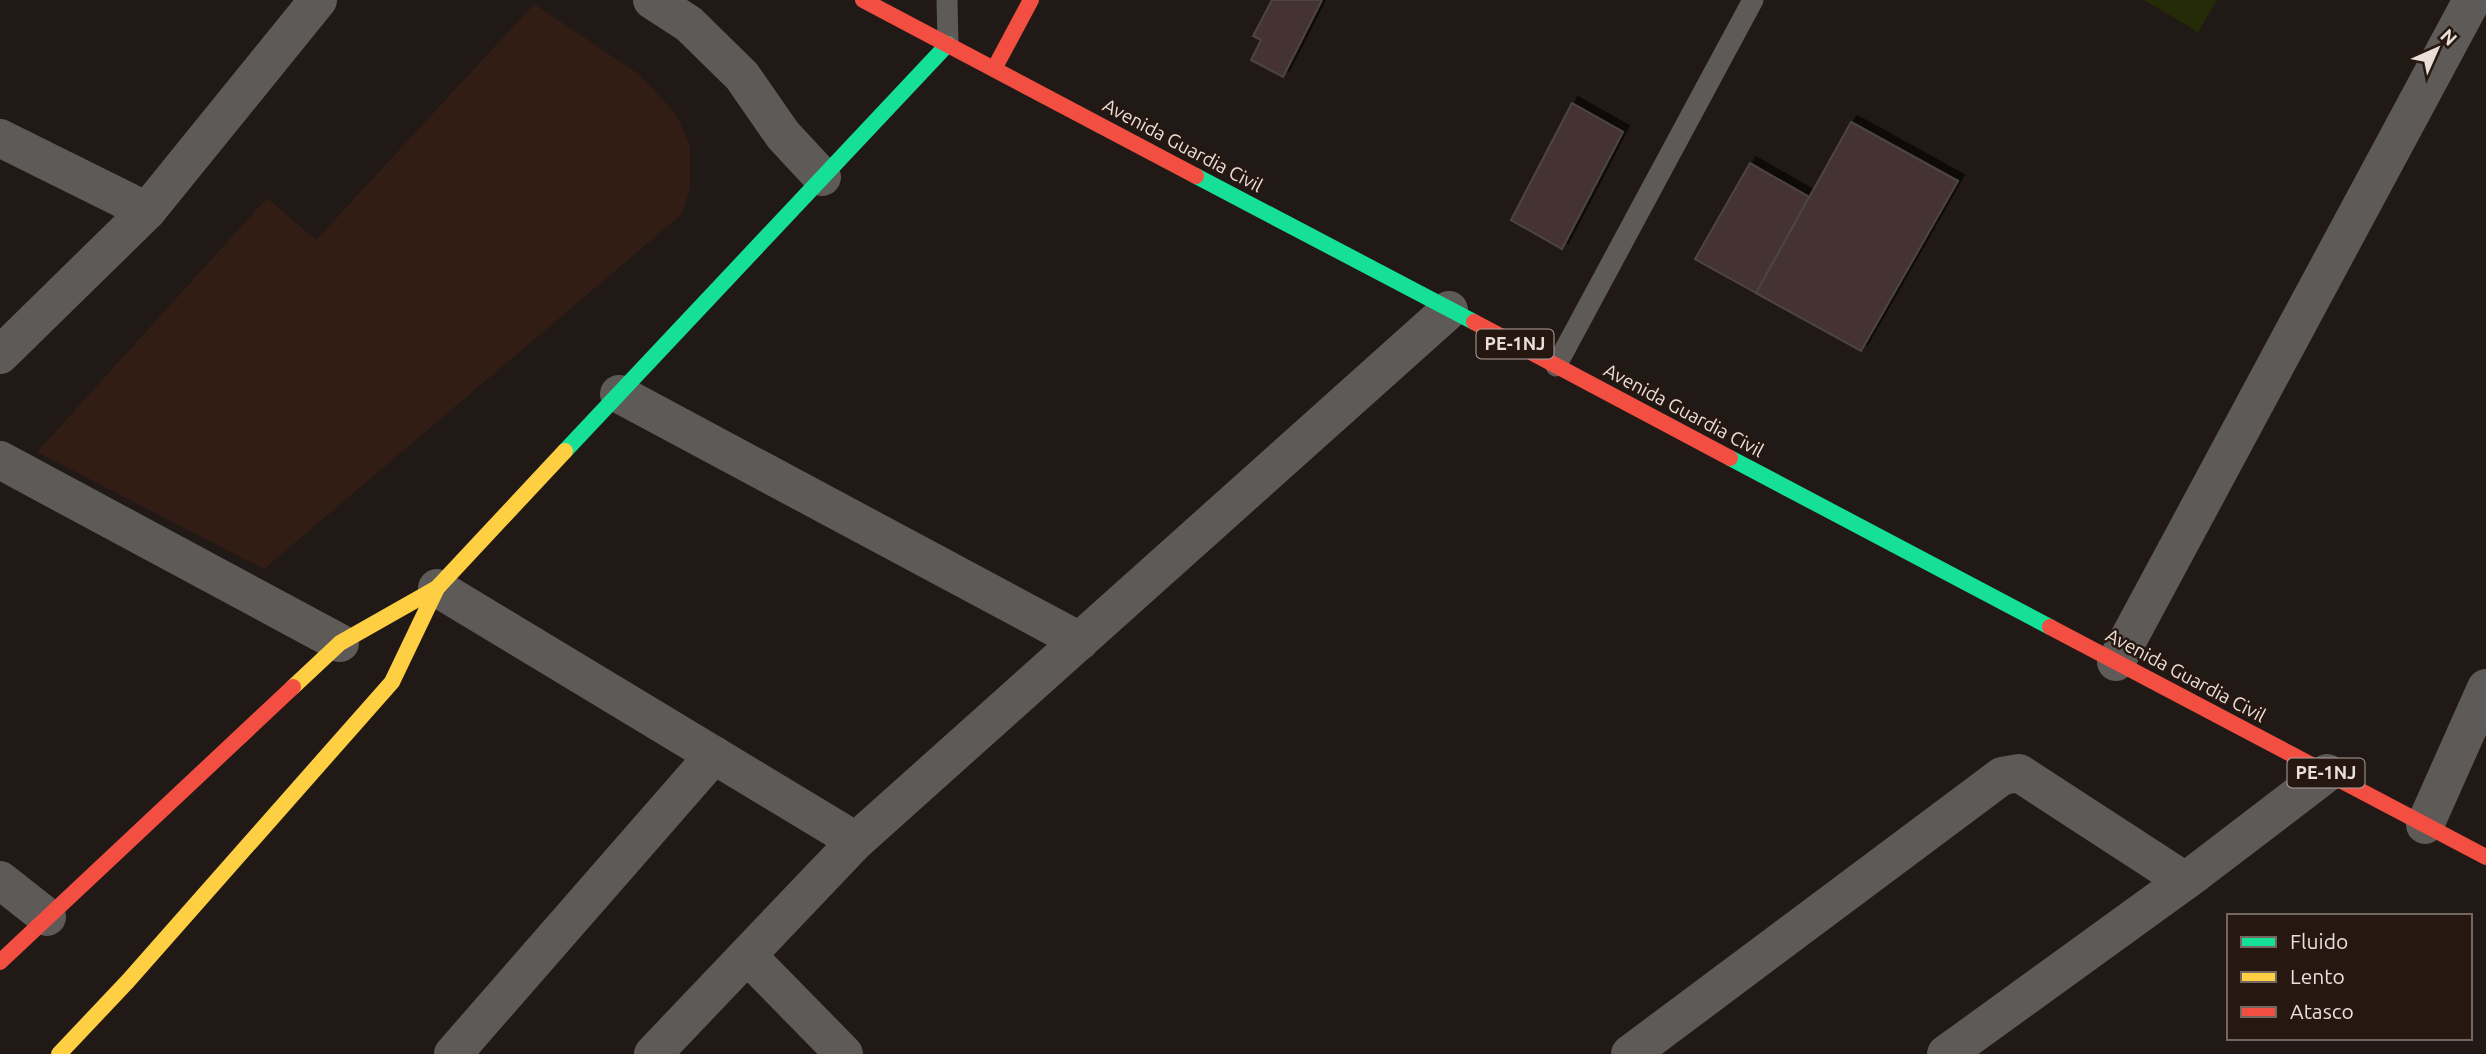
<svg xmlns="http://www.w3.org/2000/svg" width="2486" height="1054" viewBox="0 0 2486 1054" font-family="Ubuntu,sans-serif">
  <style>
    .built { fill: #311d14 }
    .green { fill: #242b06 }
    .building { fill: #453132; stroke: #4d4544; stroke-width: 2; filter: url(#shadow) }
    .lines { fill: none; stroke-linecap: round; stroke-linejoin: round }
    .lane { stroke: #5e5a58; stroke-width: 21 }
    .street { stroke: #5e5a58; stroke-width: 38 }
    .fast { stroke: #16e098; stroke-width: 16 }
    .slow { stroke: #ffcf43; stroke-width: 16 }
    .jam { stroke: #f24e42; stroke-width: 16 }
    .labels { text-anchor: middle; stroke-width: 5; stroke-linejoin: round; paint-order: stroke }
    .shield { fill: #261710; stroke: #aea29d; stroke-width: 2 }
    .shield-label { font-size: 18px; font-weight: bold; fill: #e9ded9 }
    .street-label { font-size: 19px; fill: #e9ded9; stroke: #261710 }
  </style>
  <defs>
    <filter id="shadow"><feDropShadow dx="6" dy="-6" stdDeviation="0" flood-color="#0009"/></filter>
  </defs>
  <rect width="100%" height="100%" fill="#211915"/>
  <path class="built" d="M 534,4 L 640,75 L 676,114 L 690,146 L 690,188 L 682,214 L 264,569 L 37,452 L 267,198 L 316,240 Z"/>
  <path class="green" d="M 2144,0 L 2217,0 L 2198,32 Z"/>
  <g class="building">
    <path d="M 1272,0 L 1322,0 L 1283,77 L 1251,60 L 1261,40 L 1253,36 Z"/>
    <path d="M 1572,103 L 1623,132 L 1562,249 L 1511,220 Z"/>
    <path d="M 1851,122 L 1958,181 L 1861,351 L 1756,293 Z"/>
    <path d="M 1750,163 L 1809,197 L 1756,293 L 1695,259 Z"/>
  </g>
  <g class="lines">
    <g class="lane">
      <path d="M 947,0 L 948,44"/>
      <path d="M 1556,366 L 1753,0"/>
    </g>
    <g class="street">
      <path d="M 652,0 L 689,24 L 742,76 L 783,135 L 822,177"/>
      <path d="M 0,138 L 147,211"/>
      <path d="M 0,355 L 147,211 L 318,0"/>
      <path d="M 619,394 L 1080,641"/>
      <path d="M 0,460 L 340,643"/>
      <path d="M 437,588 L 856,841"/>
      <path d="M 2116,662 L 2472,0"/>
      <path d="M 2425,825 L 2486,688"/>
      <path d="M 0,880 L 47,917"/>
      <path d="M 748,956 L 844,1054"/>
      <path d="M 453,1054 L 714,755"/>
      <path d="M 653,1054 L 856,841 L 1449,310"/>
      <path d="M 1630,1054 L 2002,776 L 2019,773 L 2185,881"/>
      <path d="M 1946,1054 L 2196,873 L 2327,773"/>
    </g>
    <g class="fast">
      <path d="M 1196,176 L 1474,322"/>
      <path d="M 565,451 L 948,44"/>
      <path d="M 1730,458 L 2050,627"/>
    </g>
    <g class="slow">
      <path d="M 293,687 L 340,643 L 437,588 L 565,451"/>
      <path d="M 59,1054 L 128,981 L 392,682 L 437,588"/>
    </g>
    <g class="jam">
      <path d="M 863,0 L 1196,176"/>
      <path d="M 994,69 L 1031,0"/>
      <path d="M 1474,322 L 1730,458"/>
      <path d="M 2050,627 L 2486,857"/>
      <path d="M 0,962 L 293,687"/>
    </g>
  </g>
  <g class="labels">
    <g class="shield">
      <rect x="1476.5" y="329.5" width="77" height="29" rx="5"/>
      <rect x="2287.5" y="758.5" width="77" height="29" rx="5"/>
    </g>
    <g class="shield-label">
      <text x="1515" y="350">PE-1NJ</text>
      <text x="2326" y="779">PE-1NJ</text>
    </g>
    <g class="street-label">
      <text transform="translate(1183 145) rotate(28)" y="7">Avenida Guardia Civil</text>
      <text transform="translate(1684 410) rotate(28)" y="7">Avenida Guardia Civil</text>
      <text transform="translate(2186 675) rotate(28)" y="7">Avenida Guardia Civil</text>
    </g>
  </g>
  <rect x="2227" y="914" width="245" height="126" fill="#261710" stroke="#746760" stroke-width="2"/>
  <rect x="2241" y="937" width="35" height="10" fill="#16e098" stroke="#746760" stroke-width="2"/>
  <text x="2290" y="949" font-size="21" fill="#e9ded9">Fluido</text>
  <rect x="2241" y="972" width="35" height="10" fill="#ffcf43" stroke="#746760" stroke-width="2"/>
  <text x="2290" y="984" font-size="21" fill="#e9ded9">Lento</text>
  <rect x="2241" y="1007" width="35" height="10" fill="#f24e42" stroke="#746760" stroke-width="2"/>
  <text x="2290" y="1019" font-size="21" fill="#e9ded9">Atasco</text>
  <g transform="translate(2437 49) rotate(45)" stroke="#261710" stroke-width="5" paint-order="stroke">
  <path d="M0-5L12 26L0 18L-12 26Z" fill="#e9ded9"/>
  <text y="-10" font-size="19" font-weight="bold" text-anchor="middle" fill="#e9ded9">N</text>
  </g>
</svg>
